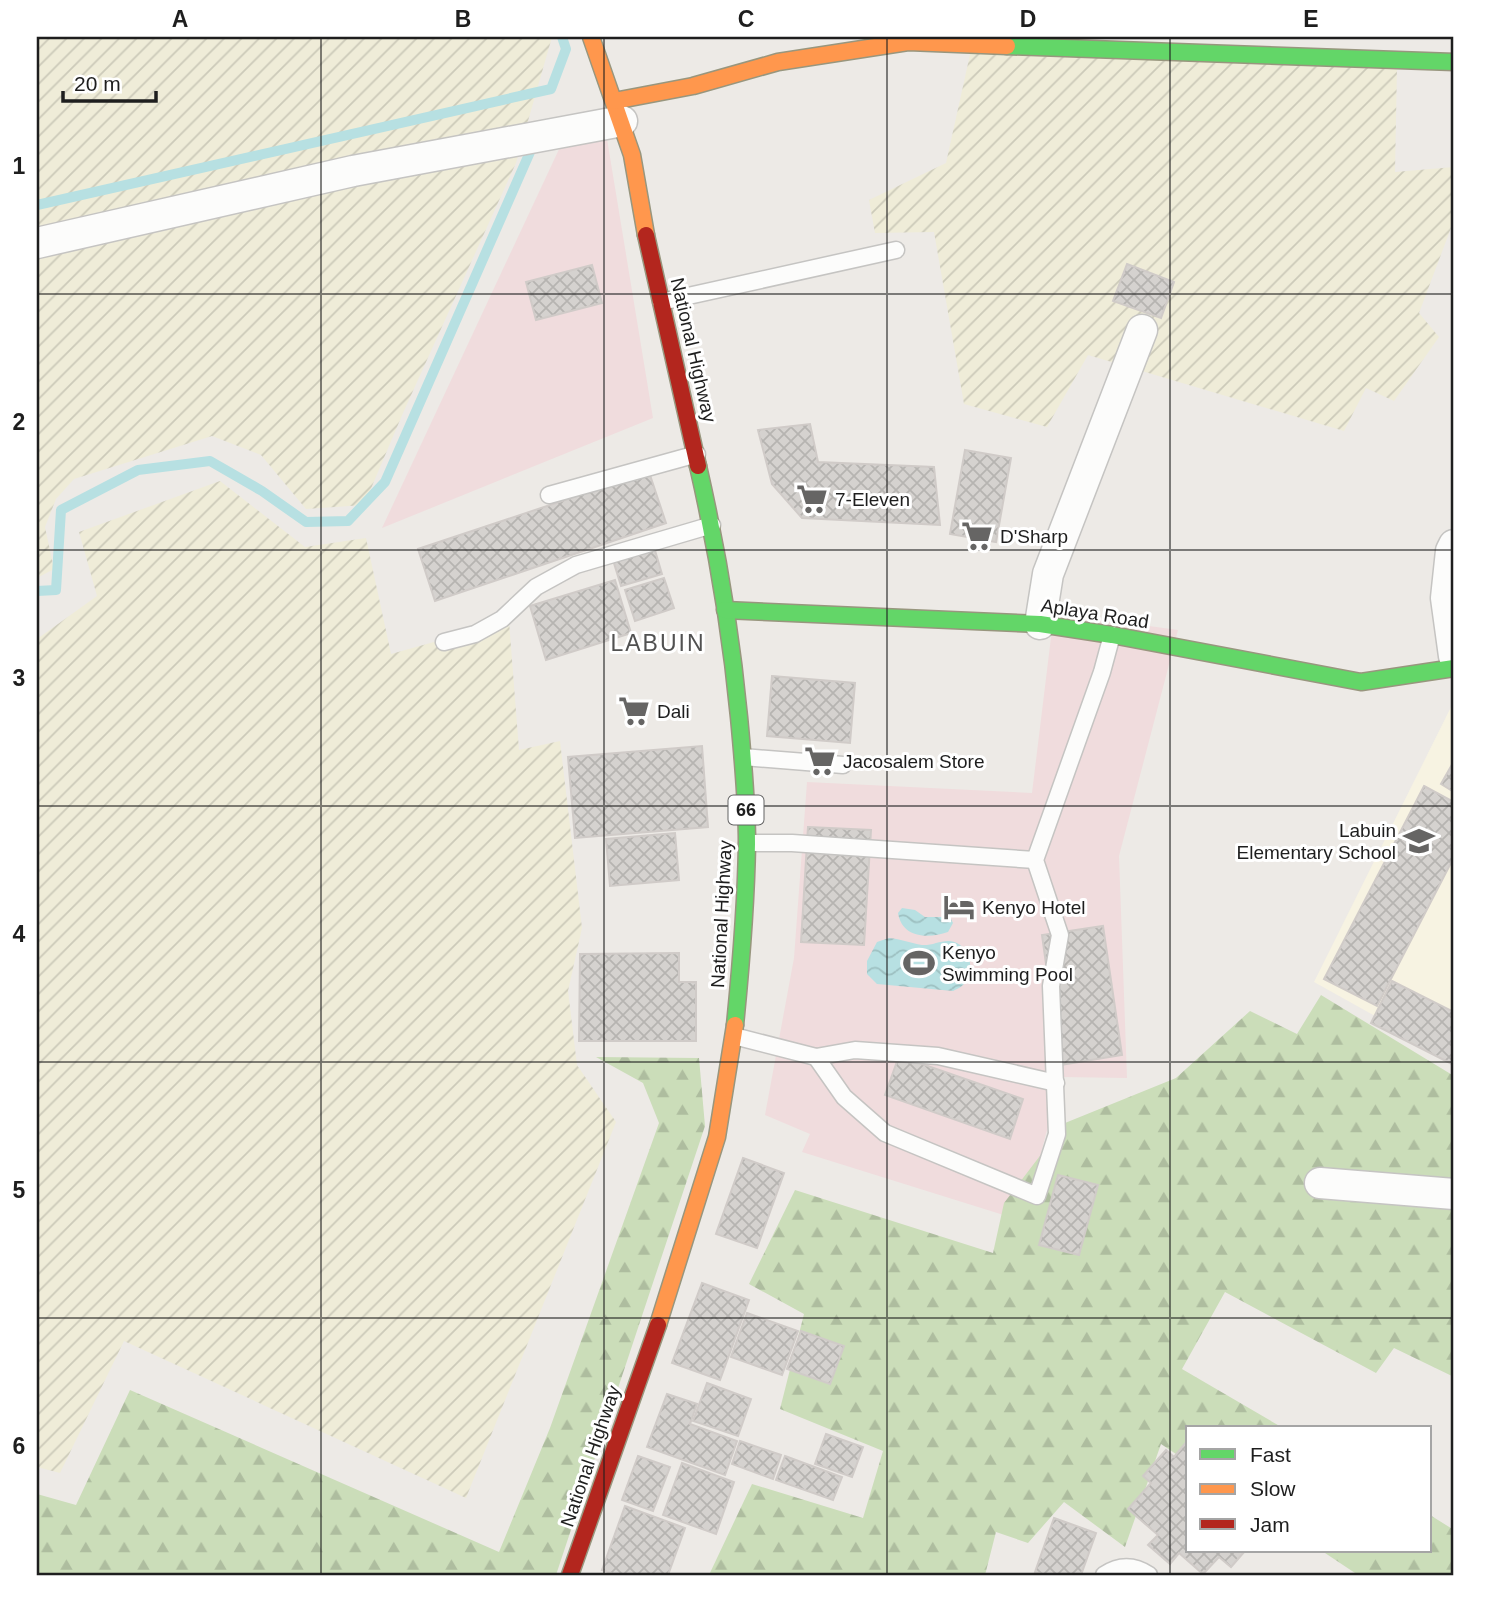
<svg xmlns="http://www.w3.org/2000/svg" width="1491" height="1612" viewBox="0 0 1491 1612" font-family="Arial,sans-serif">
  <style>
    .commercial { fill: #f0dcdd }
    .education { fill: #f7f3e2 }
    .farmland { fill: url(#farmland-furrows) }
    .forest { fill: url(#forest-firs) }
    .water { fill: url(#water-waves) }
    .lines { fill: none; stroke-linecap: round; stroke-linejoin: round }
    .stream { stroke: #b7e0e2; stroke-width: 10 }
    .building { fill: url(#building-cross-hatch); stroke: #d0cbc8; stroke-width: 2 }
    .lane-casing { stroke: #c5c4c2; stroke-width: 19 }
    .street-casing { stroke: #c5c4c2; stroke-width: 33 }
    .fast-casing { stroke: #98967e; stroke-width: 19 }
    .slow-casing { stroke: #98967e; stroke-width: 19 }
    .jam-casing { stroke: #98967e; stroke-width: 19 }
    .lane { stroke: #fcfcfb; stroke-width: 16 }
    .street { stroke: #fcfcfb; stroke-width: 30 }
    .fast { stroke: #63d668; stroke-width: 16 }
    .slow { stroke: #ff974d; stroke-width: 16 }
    .jam { stroke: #b3261e; stroke-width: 16 }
    .grid { fill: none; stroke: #1e1e1e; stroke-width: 2; stroke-opacity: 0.55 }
    .labels { text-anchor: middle; stroke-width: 6; stroke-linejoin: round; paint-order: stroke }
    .shield { fill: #fff; stroke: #626262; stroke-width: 2 }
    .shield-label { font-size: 18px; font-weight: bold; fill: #1e1e1e }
    .street-label { font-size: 19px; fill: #1e1e1e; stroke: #fff }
    .poi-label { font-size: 19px; fill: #1e1e1e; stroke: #fff; text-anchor: start }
    .quarter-label { font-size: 23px; letter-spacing: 2px; fill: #515151; stroke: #fff }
    .neatline { fill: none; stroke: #1e1e1e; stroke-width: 2.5 }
    .grid-label { font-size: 23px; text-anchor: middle; font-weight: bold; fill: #1e1e1e }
  </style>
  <defs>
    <pattern id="farmland-furrows" width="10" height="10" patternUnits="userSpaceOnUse" patternTransform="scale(1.75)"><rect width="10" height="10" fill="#efecd8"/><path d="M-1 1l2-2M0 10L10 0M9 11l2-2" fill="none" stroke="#cccab9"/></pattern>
    <pattern id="forest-firs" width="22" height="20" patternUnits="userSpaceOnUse" patternTransform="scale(1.75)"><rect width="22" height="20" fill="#cbddb9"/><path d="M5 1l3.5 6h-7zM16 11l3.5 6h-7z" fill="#aebd9f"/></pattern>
    <pattern id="water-waves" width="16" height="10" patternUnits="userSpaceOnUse" patternTransform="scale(1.75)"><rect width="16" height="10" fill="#b7e0e2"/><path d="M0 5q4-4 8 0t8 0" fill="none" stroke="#9dc0c1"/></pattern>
    <pattern id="building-cross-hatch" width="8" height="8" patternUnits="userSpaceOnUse" patternTransform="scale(1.75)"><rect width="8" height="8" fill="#d5d2cf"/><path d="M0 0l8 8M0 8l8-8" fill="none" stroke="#b6b4b1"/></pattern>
  </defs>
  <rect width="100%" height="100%" fill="#edeae6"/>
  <g class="commercial">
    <path d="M 606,133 L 653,418 L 382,528 L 561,145 Z"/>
    <path d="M 1054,613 L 1178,630 L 1119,856 L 1127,1078 L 1061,1077 L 1023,1221 L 802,1152 L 810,1134 L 765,1115 L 794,958 L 807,782 L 1032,793 Z"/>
  </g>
  <path class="education" d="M 1454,701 L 1454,1060 L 1314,982 Z"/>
  <g class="farmland">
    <path d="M 37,37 L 552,37 L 516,163 L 403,413 L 364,505 L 306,509 L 261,455 L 212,436 L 74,479 L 56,499 L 45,527 L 54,569 L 37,578 Z"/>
    <path d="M 971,50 L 1397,67 L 1395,172 L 1454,167 L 1454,220 L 1419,313 L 1439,337 L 1394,401 L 1366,388 L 1344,431 L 1088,355 L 1047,427 L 964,404 L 934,232 L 875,233 L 869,200 L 946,163 Z"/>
    <path d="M 220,481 L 305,547 L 366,538 L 391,654 L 509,621 L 519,750 L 560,741 L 582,928 L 568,991 L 577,1065 L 616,1122 L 466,1498 L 124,1341 L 60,1473 L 37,1467 L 37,639 L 97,596 L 79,532 Z"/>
  </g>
  <g class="forest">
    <path d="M 1321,995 L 1454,1076 L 1454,1377 L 1394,1348 L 1376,1373 L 1225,1292 L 1182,1369 L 1283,1428 L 1188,1428 L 1188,1462 L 1161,1444 L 1125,1547 L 1064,1502 L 1028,1543 L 996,1532 L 985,1575 L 709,1575 L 752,1484 L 863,1518 L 883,1451 L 780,1409 L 804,1314 L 749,1284 L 795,1190 L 993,1253 L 1004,1203 L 1065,1123 L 1176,1078 L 1250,1011 L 1297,1034 Z"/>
    <path d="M 596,1057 L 699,1058 L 705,1126 L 556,1575 L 37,1575 L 37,1494 L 76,1505 L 130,1390 L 499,1552 L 550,1428 L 659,1123 L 643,1083 Z"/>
    <path d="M 1430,1515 L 1454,1530 L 1454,1575 L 1358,1575 L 1322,1551 L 1430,1551 Z"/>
  </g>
  <g class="water">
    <path d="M 902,908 L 915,910 L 925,917 L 950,917 L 953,923 L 948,932 C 928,939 902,938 898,913 Z"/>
    <path d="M 889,938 C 901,939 911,943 922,945 C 931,946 941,940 950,941 C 970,943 977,972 963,985 C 960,988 956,989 953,991 L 877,984 L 867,974 L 867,961 L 877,942 Z"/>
  </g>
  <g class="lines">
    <g class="stream">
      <path d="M 37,205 L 551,89 L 566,49 L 562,37"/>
      <path d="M 37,591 L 56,590 L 61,510 L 138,470 L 210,461 L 262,491 L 306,522 L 348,521 L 385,482 L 534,143"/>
    </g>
  </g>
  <g class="building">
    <path d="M 1127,264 L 1174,282 L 1161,318 L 1113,301 Z"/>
    <path d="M 592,265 L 602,303 L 536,320 L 526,282 Z"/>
    <path d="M 810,424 L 818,462 L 934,467 L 940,525 L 802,518 L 772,484 L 758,430 Z"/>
    <path d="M 965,450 L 1011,458 L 996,542 L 950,534 Z"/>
    <path d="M 649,472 L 666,523 L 435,601 L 418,549 Z"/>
    <path d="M 654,547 L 662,574 L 621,586 L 613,560 Z"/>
    <path d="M 664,578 L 674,608 L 635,621 L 625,590 Z"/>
    <path d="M 615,580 L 631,633 L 546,660 L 530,606 Z"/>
    <path d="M 772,676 L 855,683 L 850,743 L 767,736 Z"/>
    <path d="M 702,746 L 708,827 L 575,838 L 568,757 Z"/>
    <path d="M 1454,761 L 1454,792 L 1441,784 Z"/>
    <path d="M 1424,786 L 1454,802 L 1454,857 L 1377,1006 L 1324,979 Z"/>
    <path d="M 808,827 L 871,830 L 864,945 L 801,942 Z"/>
    <path d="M 675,833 L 679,880 L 610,886 L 606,839 Z"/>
    <path d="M 1103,926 L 1122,1055 L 1060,1065 L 1042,935 Z"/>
    <path d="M 679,953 L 679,982 L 696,982 L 696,1041 L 579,1041 L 580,954 Z"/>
    <path d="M 1392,981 L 1454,1012 L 1454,1065 L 1371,1023 Z"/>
    <path d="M 899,1056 L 1023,1099 L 1010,1139 L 885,1095 Z"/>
    <path d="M 743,1158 L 784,1173 L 757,1248 L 716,1234 Z"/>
    <path d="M 1058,1175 L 1098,1185 L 1079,1255 L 1039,1245 Z"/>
    <path d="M 702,1283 L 749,1300 L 720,1380 L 672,1363 Z"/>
    <path d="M 747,1313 L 798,1331 L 782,1375 L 731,1357 Z"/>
    <path d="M 801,1331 L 844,1346 L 830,1384 L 787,1369 Z"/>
    <path d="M 707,1383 L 751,1399 L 738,1436 L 693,1421 Z"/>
    <path d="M 667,1394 L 697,1404 L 690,1424 L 737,1441 L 725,1475 L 647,1447 Z"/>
    <path d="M 826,1434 L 863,1447 L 852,1477 L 815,1464 Z"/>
    <path d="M 1188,1440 L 1188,1551 L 1245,1551 L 1231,1567 L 1219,1557 L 1203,1574 L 1179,1553 L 1170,1564 L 1148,1545 L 1158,1535 L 1128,1509 L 1151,1483 L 1143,1476 L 1166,1450 L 1174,1457 Z"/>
    <path d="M 740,1441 L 781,1455 L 773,1479 L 732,1464 Z"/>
    <path d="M 638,1456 L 670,1467 L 653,1511 L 622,1500 Z"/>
    <path d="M 785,1456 L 842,1477 L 833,1500 L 776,1480 Z"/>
    <path d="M 682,1463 L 734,1482 L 716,1534 L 663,1515 Z"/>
    <path d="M 625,1506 L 685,1528 L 668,1575 L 617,1575 L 602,1570 Z"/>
    <path d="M 1054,1518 L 1096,1533 L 1081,1575 L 1046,1575 L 1035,1572 Z"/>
  </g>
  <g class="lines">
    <defs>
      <g id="lane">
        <path d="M 661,302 L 896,250"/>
        <path d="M 549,495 L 697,454"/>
        <path d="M 444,642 L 475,634 L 502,619 L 536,587 L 576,565 L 712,525"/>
        <path d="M 743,757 L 843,765"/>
        <path d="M 747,843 L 792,843 L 1035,860"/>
        <path d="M 734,1036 L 816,1057 L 855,1050 L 938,1056 L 1056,1083"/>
        <path d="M 816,1057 L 844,1097 L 885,1133 L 1037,1196 L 1057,1134 L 1051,986 L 1060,935 L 1035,860 L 1102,672 L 1112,635"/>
        <path d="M 1104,1575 C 1119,1565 1134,1565 1149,1575"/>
      </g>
      <g id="street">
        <path d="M 37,243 L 353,171 L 622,121"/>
        <path d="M 1454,545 L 1451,551 L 1446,598 L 1454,656"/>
        <path d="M 1040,624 L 1048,574 L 1142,330"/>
        <path d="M 1320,1183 L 1454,1194"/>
      </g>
      <g id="fast">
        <path d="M 1007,46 L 1454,62"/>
        <path d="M 698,466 C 717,549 731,633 739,717 C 743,759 747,802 747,844 C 746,905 741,965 735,1025"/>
        <path d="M 725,610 L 1040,624 L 1112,635 L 1361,682 L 1454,668"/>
      </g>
      <g id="slow">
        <path d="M 591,37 L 632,155 L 646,235"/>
        <path d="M 614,101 L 693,86 L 778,62 L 908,42 L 1007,46"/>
        <path d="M 658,1325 L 717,1137 L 735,1025"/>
      </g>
      <g id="jam">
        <path d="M 646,235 L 698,466"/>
        <path d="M 570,1575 L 658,1325"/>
      </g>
    </defs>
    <use href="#lane" class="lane-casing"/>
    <use href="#street" class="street-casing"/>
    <use href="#fast" class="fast-casing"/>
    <use href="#slow" class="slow-casing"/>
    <use href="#jam" class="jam-casing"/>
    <use href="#lane" class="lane"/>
    <use href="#street" class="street"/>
    <use href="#fast" class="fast"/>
    <use href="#slow" class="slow"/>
    <use href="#jam" class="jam"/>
  </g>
  <path class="grid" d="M 321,37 L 321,1575M 604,37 L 604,1575M 887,37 L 887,1575M 1170,37 L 1170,1575M 37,294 L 1454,294M 37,550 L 1454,550M 37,806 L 1454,806M 37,1062 L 1454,1062M 37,1318 L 1454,1318"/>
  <defs>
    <symbol id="supermarket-bare" viewBox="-9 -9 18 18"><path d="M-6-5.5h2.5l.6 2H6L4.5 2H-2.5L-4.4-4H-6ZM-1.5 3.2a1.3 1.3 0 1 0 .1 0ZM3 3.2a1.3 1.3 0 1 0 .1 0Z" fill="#666564" stroke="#fff" stroke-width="2.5" paint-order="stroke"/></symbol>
    <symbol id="school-bare" viewBox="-9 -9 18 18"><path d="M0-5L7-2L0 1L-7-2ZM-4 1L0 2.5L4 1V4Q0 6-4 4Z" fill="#666564" stroke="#fff" stroke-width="2.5" paint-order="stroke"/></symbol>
    <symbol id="hotel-bare" viewBox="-9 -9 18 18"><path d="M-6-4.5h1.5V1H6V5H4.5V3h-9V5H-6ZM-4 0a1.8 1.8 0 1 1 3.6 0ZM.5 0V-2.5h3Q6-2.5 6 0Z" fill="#666564" stroke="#fff" stroke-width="2.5" paint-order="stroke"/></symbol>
    <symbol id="stadium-bare" viewBox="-9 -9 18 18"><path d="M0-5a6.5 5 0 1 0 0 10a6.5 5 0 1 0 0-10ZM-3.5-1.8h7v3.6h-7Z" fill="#666564" stroke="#fff" stroke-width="2.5" paint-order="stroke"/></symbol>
  </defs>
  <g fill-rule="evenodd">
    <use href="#supermarket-bare" x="790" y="477" width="44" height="44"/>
    <use href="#supermarket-bare" x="955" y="514" width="44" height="44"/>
    <use href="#supermarket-bare" x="612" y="689" width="44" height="44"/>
    <use href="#supermarket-bare" x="798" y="739" width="44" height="44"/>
    <use href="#school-bare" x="1397" y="819" width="44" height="44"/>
    <use href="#hotel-bare" x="937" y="885" width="44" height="44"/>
    <use href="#stadium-bare" x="897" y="941" width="44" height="44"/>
  </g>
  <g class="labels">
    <rect class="shield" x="728.5" y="795.5" width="35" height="29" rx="5"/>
    <g class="shield-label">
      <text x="746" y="816">66</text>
    </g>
    <g class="street-label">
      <text transform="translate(694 350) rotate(77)" y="7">National Highway</text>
      <text transform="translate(1095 613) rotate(9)" y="7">Aplaya Road</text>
      <text transform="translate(721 914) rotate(-87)" y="7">National Highway</text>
      <text transform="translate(590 1456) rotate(-71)" y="7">National Highway</text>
    </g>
    <g class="poi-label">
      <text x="835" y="506">7-Eleven</text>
      <text x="1000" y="543">D'Sharp</text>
      <text x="657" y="718">Dali</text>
      <text x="843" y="768">Jacosalem Store</text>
      <text x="1396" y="837" text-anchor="end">Labuin<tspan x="1396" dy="22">Elementary School</tspan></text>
      <text x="982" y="914">Kenyo Hotel</text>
      <text x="942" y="959">Kenyo<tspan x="942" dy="22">Swimming Pool</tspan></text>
    </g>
    <g class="quarter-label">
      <text x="658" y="651">LABUIN</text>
    </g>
  </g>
  <rect width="1491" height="1612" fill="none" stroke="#ffffff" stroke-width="77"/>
  <rect x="1186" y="1426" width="245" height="126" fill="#ffffff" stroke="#a5a5a5" stroke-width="2"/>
  <rect x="1200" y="1449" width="35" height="10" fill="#63d668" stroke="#a5a5a5" stroke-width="2"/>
  <text x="1250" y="1462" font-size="21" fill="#1e1e1e">Fast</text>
  <rect x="1200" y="1484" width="35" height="10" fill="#ff974d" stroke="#a5a5a5" stroke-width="2"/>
  <text x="1250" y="1496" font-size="21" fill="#1e1e1e">Slow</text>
  <rect x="1200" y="1519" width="35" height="10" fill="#b3261e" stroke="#a5a5a5" stroke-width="2"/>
  <text x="1250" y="1532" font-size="21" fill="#1e1e1e">Jam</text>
  <path d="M63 91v10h93v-10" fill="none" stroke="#1e1e1e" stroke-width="3.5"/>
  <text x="74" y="91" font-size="21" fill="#1e1e1e" stroke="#ffffff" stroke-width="5" paint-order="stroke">20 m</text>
  <rect x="38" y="38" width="1414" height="1536" class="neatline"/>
  <g class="grid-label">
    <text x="180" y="27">A</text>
    <text x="463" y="27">B</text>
    <text x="746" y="27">C</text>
    <text x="1028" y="27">D</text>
    <text x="1311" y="27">E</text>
    <text x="19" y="174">1</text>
    <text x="19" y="430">2</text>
    <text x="19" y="686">3</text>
    <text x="19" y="942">4</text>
    <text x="19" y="1198">5</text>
    <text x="19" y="1454">6</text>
  </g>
</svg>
